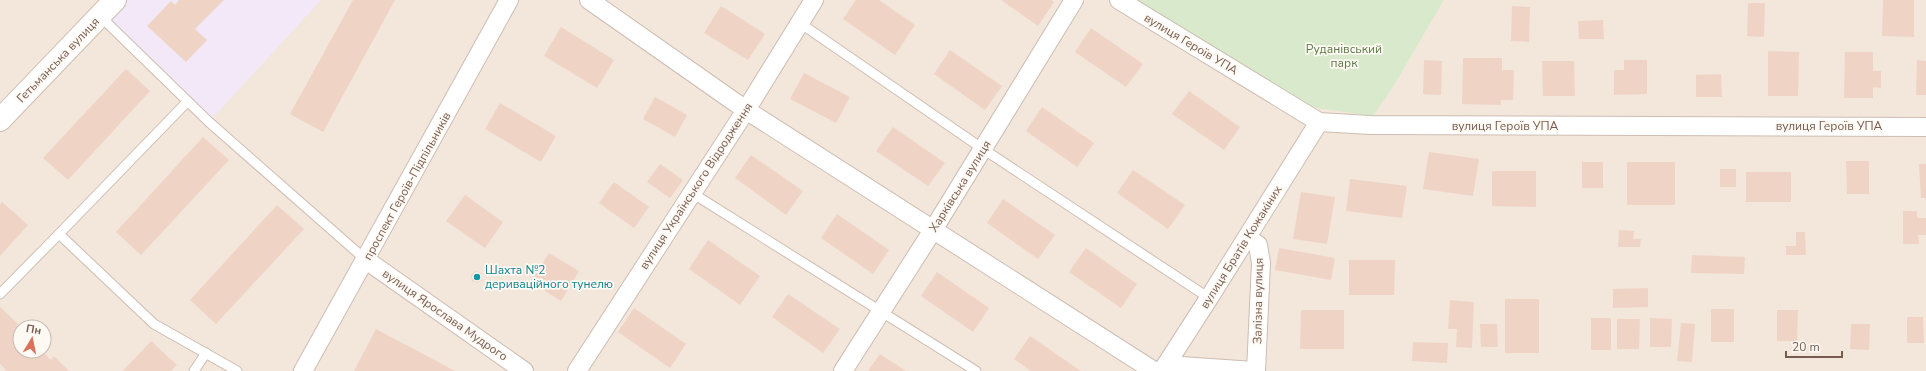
<svg xmlns="http://www.w3.org/2000/svg" width="1926" height="371" viewBox="0 0 1926 371" font-family="'Nunito Sans',sans-serif">
  <style>
    .residential { fill: #f3e6db; fill-rule: evenodd }
    .education { fill: #f2e8f8 }
    .green { fill: #d9e9cb }
    .building { fill: #efd4c6 }
    .lines { fill: none; stroke-linecap: round; stroke-linejoin: round }
    .lane-casing { stroke: #cdbdb2; stroke-width: 11 }
    .street-casing { stroke: #cdbdb2; stroke-width: 20 }
    .secondary-casing { stroke: #d0bdb0; stroke-width: 24 }
    .lane { stroke: #fff; stroke-width: 9 }
    .street { stroke: #fff; stroke-width: 18 }
    .secondary { stroke: #fff; stroke-width: 22 }
    .culture-dot { fill: #0f9aa8; stroke: #fef9f3; stroke-width: 1.5 }
    .labels { text-anchor: middle; stroke-width: 3.5; stroke-linejoin: round; paint-order: stroke }
    .street-label { font-size: 12px; fill: #765b50; stroke: #fef9f3 }
    .park-label { font-size: 12px; fill: #5a7a48; stroke: #fef9f3 }
    .culture-label { font-size: 12px; fill: #0d838f; stroke: #fef9f3; text-anchor: start }
  </style>
  <rect width="100%" height="100%" fill="#fbf5ec"/>
  <path class="residential" d="M 0,0 L 1132,0 L 1372,116 L 1395,84 L 1444,0 L 1926,0 L 1926,371 L 0,371 ZM 20,327 L 44,327 L 44,351 L 20,351 Z"/>
  <path class="education" d="M 115,0 L 321,0 L 209,122 L 100,16 Z"/>
  <path class="green" d="M 1132,0 L 1444,0 L 1395,84 L 1373,116 L 1290,104 Z"/>
  <g class="building">
    <path d="M 179,0 L 224,0 L 195,29 L 207,40 L 186,62 L 147,26 L 171,1 L 175,5 Z"/>
    <path d="M 353,0 L 395,0 L 323,132 L 290,114 Z"/>
    <path d="M 856,0 L 879,0 L 915,25 L 895,55 L 843,19 Z"/>
    <path d="M 1001,0 L 1051,0 L 1054,2 L 1038,26 Z"/>
    <path d="M 1883,0 L 1914,0 L 1914,37 L 1882,36 Z"/>
    <path d="M 1748,3 L 1765,3 L 1764,37 L 1747,36 Z"/>
    <path d="M 721,6 L 765,34 L 748,60 L 704,33 Z"/>
    <path d="M 1512,6 L 1530,7 L 1529,42 L 1511,41 Z"/>
    <path d="M 1603,20 L 1604,39 L 1579,39 L 1578,21 Z"/>
    <path d="M 561,27 L 614,60 L 597,88 L 544,56 Z"/>
    <path d="M 1091,28 L 1143,64 L 1126,87 L 1075,52 Z"/>
    <path d="M 950,50 L 1002,86 L 985,110 L 934,74 Z"/>
    <path d="M 1768,51 L 1799,52 L 1798,96 L 1768,96 Z"/>
    <path d="M 1845,52 L 1873,52 L 1873,71 L 1881,71 L 1881,88 L 1873,87 L 1873,98 L 1844,98 Z"/>
    <path d="M 1463,58 L 1502,58 L 1502,70 L 1514,70 L 1513,100 L 1501,100 L 1501,105 L 1462,104 Z"/>
    <path d="M 1424,60 L 1442,61 L 1441,95 L 1423,94 Z"/>
    <path d="M 1624,60 L 1647,60 L 1647,94 L 1614,95 L 1614,70 L 1624,70 Z"/>
    <path d="M 1917,60 L 1926,61 L 1926,95 L 1916,95 Z"/>
    <path d="M 1542,61 L 1574,61 L 1575,96 L 1543,96 Z"/>
    <path d="M 126,69 L 150,91 L 68,180 L 43,158 Z"/>
    <path d="M 804,73 L 850,97 L 836,123 L 790,99 Z"/>
    <path d="M 1721,74 L 1722,97 L 1696,97 L 1696,75 Z"/>
    <path d="M 1189,91 L 1240,127 L 1224,150 L 1172,114 Z"/>
    <path d="M 655,97 L 687,115 L 675,137 L 643,119 Z"/>
    <path d="M 500,103 L 556,136 L 541,162 L 485,129 Z"/>
    <path d="M 1042,107 L 1094,143 L 1077,167 L 1026,131 Z"/>
    <path d="M 893,127 L 945,163 L 928,186 L 876,151 Z"/>
    <path d="M 203,137 L 229,160 L 141,255 L 116,232 Z"/>
    <path d="M 1429,152 L 1479,159 L 1473,196 L 1423,189 Z"/>
    <path d="M 751,155 L 803,191 L 786,215 L 735,178 Z"/>
    <path d="M 1846,161 L 1869,161 L 1869,194 L 1847,194 Z"/>
    <rect x="1582" y="162" width="21" height="26"/>
    <rect x="1627" y="162" width="48" height="43"/>
    <path d="M 660,164 L 683,180 L 670,198 L 647,182 Z"/>
    <path d="M 1919,164 L 1926,164 L 1926,198 L 1921,198 Z"/>
    <rect x="1720" y="169" width="16" height="18"/>
    <path d="M 1133,170 L 1185,205 L 1168,229 L 1117,193 Z"/>
    <path d="M 1492,171 L 1536,171 L 1536,207 L 1492,206 Z"/>
    <rect x="1746" y="172" width="45" height="30"/>
    <path d="M 1350,179 L 1407,186 L 1402,218 L 1346,211 Z"/>
    <path d="M 614,182 L 649,207 L 634,228 L 599,203 Z"/>
    <path d="M 1301,192 L 1335,197 L 1327,244 L 1293,239 Z"/>
    <path d="M 465,195 L 503,222 L 485,248 L 446,221 Z"/>
    <path d="M 1003,199 L 1055,235 L 1038,259 L 987,223 Z"/>
    <path d="M 2,202 L 28,225 L 0,256 L 0,205 Z"/>
    <path d="M 277,205 L 304,229 L 216,324 L 190,300 Z"/>
    <path d="M 1903,211 L 1917,211 L 1917,218 L 1926,218 L 1926,235 L 1918,235 L 1919,244 L 1903,244 Z"/>
    <path d="M 837,214 L 889,250 L 873,274 L 821,238 Z"/>
    <path d="M 1619,230 L 1634,231 L 1633,239 L 1641,239 L 1640,247 L 1618,247 Z"/>
    <path d="M 1796,232 L 1805,232 L 1806,255 L 1786,255 L 1786,246 L 1796,246 Z"/>
    <path d="M 708,240 L 760,276 L 740,305 L 689,269 Z"/>
    <path d="M 1086,248 L 1137,284 L 1121,308 L 1069,272 Z"/>
    <path d="M 1279,248 L 1335,258 L 1331,280 L 1275,270 Z"/>
    <path d="M 549,253 L 579,271 L 561,301 L 531,282 Z"/>
    <path d="M 1692,255 L 1745,257 L 1744,274 L 1691,273 Z"/>
    <path d="M 1349,260 L 1395,260 L 1394,295 L 1349,295 Z"/>
    <path d="M 476,271 L 481,273 L 482,280 L 478,283 L 472,281 L 471,275 Z"/>
    <path d="M 937,272 L 989,308 L 973,332 L 921,296 Z"/>
    <path d="M 1648,288 L 1648,307 L 1613,308 L 1613,289 Z"/>
    <path d="M 788,294 L 840,329 L 823,353 L 772,317 Z"/>
    <rect x="1505" y="299" width="34" height="54"/>
    <path d="M 1450,300 L 1474,302 L 1472,348 L 1456,347 L 1457,329 L 1448,329 Z"/>
    <path d="M 0,307 L 18,324 L 16,326 L 20,330 L 20,351 L 42,351 L 51,360 L 54,356 L 69,371 L 7,371 L 0,364 Z"/>
    <path d="M 634,308 L 686,344 L 670,368 L 618,332 Z"/>
    <rect x="1711" y="309" width="23" height="33"/>
    <path d="M 1301,310 L 1344,310 L 1344,349 L 1300,349 Z"/>
    <path d="M 1777,310 L 1798,310 L 1797,341 L 1777,341 Z"/>
    <path d="M 1907,317 L 1923,317 L 1924,343 L 1907,343 Z"/>
    <rect x="1591" y="318" width="20" height="32"/>
    <path d="M 1650,318 L 1672,319 L 1671,347 L 1650,347 Z"/>
    <path d="M 1617,319 L 1640,319 L 1639,349 L 1617,349 Z"/>
    <path d="M 1681,323 L 1695,324 L 1692,362 L 1677,361 Z"/>
    <path d="M 1480,324 L 1497,324 L 1498,347 L 1481,347 Z"/>
    <path d="M 1851,324 L 1870,324 L 1869,350 L 1850,349 Z"/>
    <path d="M 376,329 L 455,371 L 354,371 Z"/>
    <path d="M 1030,336 L 1081,371 L 1031,371 L 1014,359 Z"/>
    <path d="M 151,341 L 177,365 L 171,371 L 123,371 Z"/>
    <path d="M 1413,342 L 1448,343 L 1447,363 L 1412,361 Z"/>
    <path d="M 880,354 L 906,371 L 868,371 Z"/>
  </g>
  <g class="lines">
    <defs>
      <g id="lane">
        <path d="M 100,16 L 209,122 L 366,260"/>
        <path d="M 800,23 L 983,149 L 1209,298"/>
        <path d="M 187,102 L 59,234 L 154,324 L 237,371"/>
        <path d="M 692,193 L 976,371"/>
        <path d="M 0,294 L 59,234"/>
        <path d="M 194,371 L 206,353"/>
      </g>
      <g id="street">
        <path d="M 589,0 L 746,110 L 1154,371"/>
        <path d="M 1119,0 L 1319,122 L 1370,125 L 1926,127"/>
        <path d="M 1247,238 L 1258,245 L 1261,263 L 1256,371"/>
        <path d="M 366,260 L 524,371"/>
        <path d="M 1166,365 L 1254,371"/>
        <path d="M 303,371 L 509,0"/>
        <path d="M 577,371 L 746,110 L 814,0"/>
        <path d="M 843,371 L 933,230 L 1074,0"/>
        <path d="M 1162,371 L 1209,298 L 1319,122"/>
      </g>
      <path id="secondary" d="M 0,120 L 115,0"/>
    </defs>
    <use href="#lane" class="lane-casing"/>
    <use href="#street" class="street-casing"/>
    <use href="#secondary" class="secondary-casing"/>
    <use href="#lane" class="lane"/>
    <use href="#street" class="street"/>
    <use href="#secondary" class="secondary"/>
  </g>
  <circle class="culture-dot" cx="477" cy="277" r="4"/>
  <g class="labels">
    <g class="street-label">
      <text transform="translate(1191 44) rotate(31)" y="4">вулиця Героїв УПА</text>
      <text transform="translate(58 60) rotate(-46)" y="4">Гетьманська вулиця</text>
      <text x="1505" y="130">вулиця Героїв УПА</text>
      <text x="1829" y="130">вулиця Героїв УПА</text>
      <text transform="translate(407 186) rotate(-61)" y="4">проспект Героїв-Підпільників</text>
      <text transform="translate(696 186) rotate(-57)" y="4">вулиця Українського Відродження</text>
      <text transform="translate(960 186) rotate(-58)" y="4">Харківська вулиця</text>
      <text transform="translate(1241 247) rotate(-58)" y="4">вулиця Братів Кожакіних</text>
      <text transform="translate(1258 301) rotate(-89)" y="4">Залізна вулиця</text>
      <text transform="translate(445 315) rotate(35)" y="4">вулиця Ярослава Мудрого</text>
    </g>
    <g class="park-label">
      <text x="1344" y="53">Руданівський<tspan x="1344" dy="14">парк</tspan></text>
    </g>
    <g class="culture-label">
      <text x="485" y="274">Шахта №2<tspan x="485" dy="14">дериваційного тунелю</tspan></text>
    </g>
  </g>
  <g transform="translate(32 339) rotate(10)"><circle r="19" fill="#fef9f3" stroke="#c8bab2"/>
  <path d="M0-3L7 15L0 10L-7 15Z" fill="#db715b"/>
  <text y="-6" font-size="11" font-weight="bold" text-anchor="middle" fill="#765b50">Пн</text>
  </g>
  <path d="M1786 351v6h56v-6" fill="none" stroke="#765b50" stroke-width="2"/>
  <text x="1792" y="351" font-size="12" fill="#765b50" stroke="#fef9f3" stroke-width="3" paint-order="stroke">20 m</text>
</svg>
